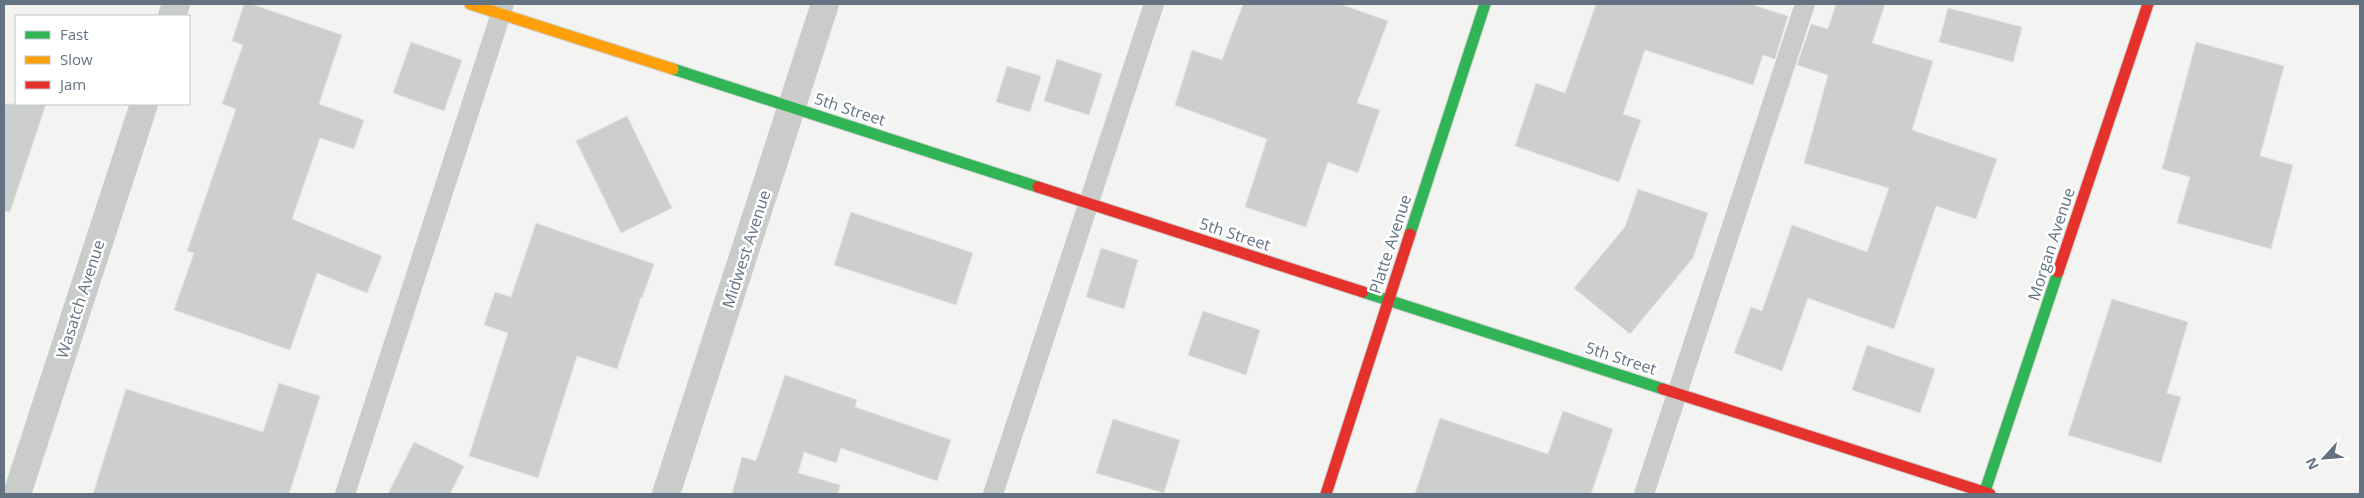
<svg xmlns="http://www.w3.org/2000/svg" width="2364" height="498" viewBox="0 0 2364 498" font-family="'Open Sans',sans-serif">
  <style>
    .building { fill: #cdcfcf; stroke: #e2e2e1 }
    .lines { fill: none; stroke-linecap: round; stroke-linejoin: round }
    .fast-casing { stroke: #d0d1d1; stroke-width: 13 }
    .slow-casing { stroke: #d0d1d1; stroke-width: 13 }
    .jam-casing { stroke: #d0d1d1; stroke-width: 13 }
    .lane { stroke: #cacccc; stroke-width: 20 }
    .street { stroke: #cacccc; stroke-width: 28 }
    .fast { stroke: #30b455; stroke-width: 11 }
    .slow { stroke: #ff9f0a; stroke-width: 11 }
    .jam { stroke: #e5322d; stroke-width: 11 }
    .labels { text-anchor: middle; stroke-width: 5; stroke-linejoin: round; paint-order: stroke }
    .street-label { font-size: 16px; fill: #637382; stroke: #fff }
  </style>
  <rect width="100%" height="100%" fill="#f3f3f1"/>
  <g class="building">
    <path d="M 244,4 L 251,4 L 342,35 L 319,104 L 364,120 L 354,149 L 320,138 L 292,219 L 382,256 L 367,293 L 317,273 L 290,350 L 174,310 L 194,253 L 187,251 L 236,109 L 222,104 L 243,45 L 232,41 Z"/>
    <path d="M 1243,4 L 1340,4 L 1388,21 L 1357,103 L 1380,110 L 1358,173 L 1328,162 L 1306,227 L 1245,207 L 1267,139 L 1175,105 L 1192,50 L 1222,60 Z"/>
    <path d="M 1596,4 L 1750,4 L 1788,16 L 1775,59 L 1763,55 L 1753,85 L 1645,50 L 1623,114 L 1641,120 L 1619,182 L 1515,146 L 1536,83 L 1565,93 Z"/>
    <path d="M 1836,4 L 1885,4 L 1872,43 L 1933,61 L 1912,130 L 1997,159 L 1976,219 L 1936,206 L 1894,329 L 1808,298 L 1782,371 L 1734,353 L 1751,307 L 1762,311 L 1792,225 L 1867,252 L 1889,188 L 1804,163 L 1828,75 L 1797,65 L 1811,24 L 1828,29 Z"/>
    <path d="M 1948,8 L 2022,27 L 2013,62 L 1939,42 Z"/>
    <path d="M 411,42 L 462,60 L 444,111 L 393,93 Z"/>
    <path d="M 2196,42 L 2284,66 L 2260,156 L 2293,165 L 2271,249 L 2177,223 L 2190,177 L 2162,169 Z"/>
    <path d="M 1057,59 L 1102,74 L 1089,115 L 1044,101 Z"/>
    <path d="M 1007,66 L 1041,76 L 1030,112 L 996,102 Z"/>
    <path d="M 4,104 L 46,104 L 10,212 L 4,211 Z"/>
    <path d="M 627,116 L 672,208 L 621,233 L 576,141 Z"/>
    <path d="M 1638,189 L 1708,213 L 1693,258 L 1630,334 L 1574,288 L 1625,227 Z"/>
    <path d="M 851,212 L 973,253 L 956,305 L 834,265 Z"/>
    <path d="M 536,223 L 654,264 L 642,298 L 641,297 L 617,369 L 577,356 L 538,478 L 469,456 L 508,333 L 484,325 L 495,292 L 511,297 Z"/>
    <path d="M 1101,248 L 1138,260 L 1124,309 L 1086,297 Z"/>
    <path d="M 2112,299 L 2188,322 L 2167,393 L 2181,397 L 2161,463 L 2068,435 Z"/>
    <path d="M 1203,311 L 1260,330 L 1246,375 L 1188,355 Z"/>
    <path d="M 1867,345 L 1935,369 L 1920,413 L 1852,390 Z"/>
    <path d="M 785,375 L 857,400 L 855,407 L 951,440 L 937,481 L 841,448 L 836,463 L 804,452 L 798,473 L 840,485 L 838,494 L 732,494 L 742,457 L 756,461 Z"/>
    <path d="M 279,383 L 320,396 L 289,494 L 93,494 L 126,389 L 263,432 Z"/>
    <path d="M 1563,411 L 1613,429 L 1591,494 L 1415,494 L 1440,418 L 1548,454 Z"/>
    <path d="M 1113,419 L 1180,440 L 1164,493 L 1096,473 Z"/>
    <path d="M 414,442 L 464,466 L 450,494 L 388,494 Z"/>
  </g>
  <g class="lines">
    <defs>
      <g id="fast">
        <path d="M 673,69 L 1038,187"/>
        <path d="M 1410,234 L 1485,4"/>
        <path d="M 1363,292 L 1663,389"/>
        <path d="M 1984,494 L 2058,272"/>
      </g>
      <path id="slow" d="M 470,4 L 673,69"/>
      <g id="jam">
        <path d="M 1038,187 L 1363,292"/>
        <path d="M 2058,272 L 2148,4"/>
        <path d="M 1663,389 L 1990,494"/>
        <path d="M 1326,494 L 1410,234"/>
      </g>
    </defs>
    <use href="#fast" class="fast-casing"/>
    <use href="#slow" class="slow-casing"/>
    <use href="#jam" class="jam-casing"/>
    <g class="lane">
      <path d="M 345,494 L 504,4"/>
      <path d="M 993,494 L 1154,4"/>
      <path d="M 1644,494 L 1805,4"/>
    </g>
    <g class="street">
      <path d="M 172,16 L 176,4"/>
      <path d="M 17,494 L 144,104"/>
      <path d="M 666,494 L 825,4"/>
    </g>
    <use href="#fast" class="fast"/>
    <use href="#slow" class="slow"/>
    <use href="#jam" class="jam"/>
  </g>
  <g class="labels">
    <g class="street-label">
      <text transform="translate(850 109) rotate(18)" y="6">5th Street</text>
      <text transform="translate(1235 234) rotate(18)" y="6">5th Street</text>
      <text transform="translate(1390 244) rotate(-72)" y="6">Platte Avenue</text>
      <text transform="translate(2051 244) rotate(-72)" y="6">Morgan Avenue</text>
      <text transform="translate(746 249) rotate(-72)" y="6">Midwest Avenue</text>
      <text transform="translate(80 299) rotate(-72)" y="6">Wasatch Avenue</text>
      <text transform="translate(1621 358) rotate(18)" y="6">5th Street</text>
    </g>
  </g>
  <rect width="2364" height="498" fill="none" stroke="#637382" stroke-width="10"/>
  <rect x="15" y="15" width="175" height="90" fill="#ffffff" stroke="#c1c7cd"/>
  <rect x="25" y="31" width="25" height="8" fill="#30b455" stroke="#c1c7cd"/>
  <text x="60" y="40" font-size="15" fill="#637382">Fast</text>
  <rect x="25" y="56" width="25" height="8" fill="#ff9f0a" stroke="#c1c7cd"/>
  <text x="60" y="65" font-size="15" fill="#637382">Slow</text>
  <rect x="25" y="81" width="25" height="8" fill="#e5322d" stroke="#c1c7cd"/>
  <text x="60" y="90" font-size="15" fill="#637382">Jam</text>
  <g transform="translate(2324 458) rotate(244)" stroke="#ffffff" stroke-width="4" paint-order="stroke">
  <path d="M0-4L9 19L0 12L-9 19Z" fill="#637382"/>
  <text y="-8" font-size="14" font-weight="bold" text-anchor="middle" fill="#637382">N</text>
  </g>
</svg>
